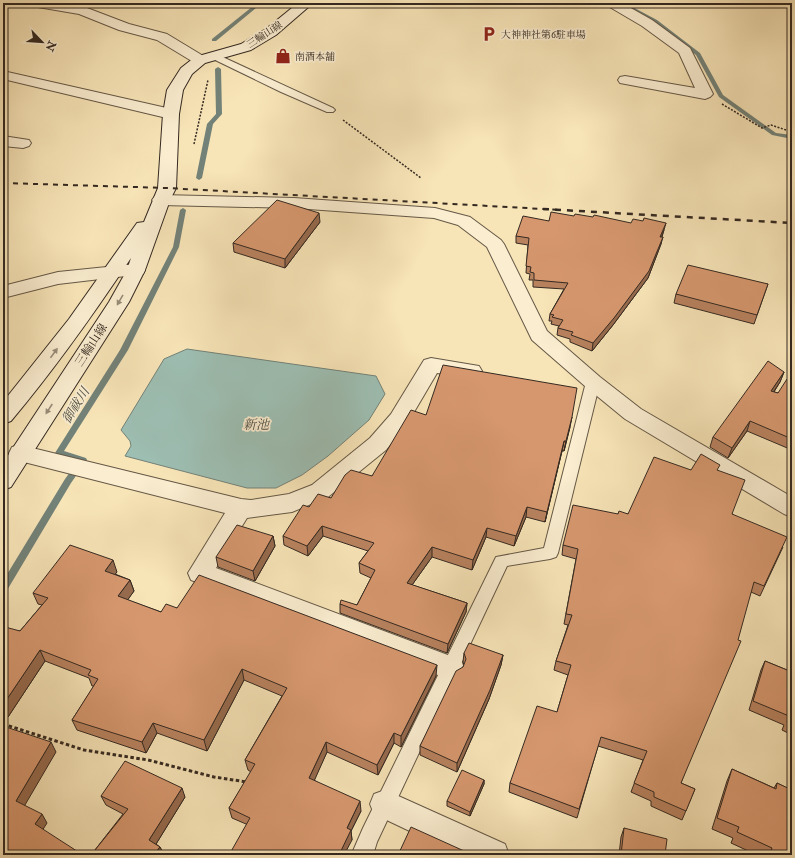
<svg xmlns="http://www.w3.org/2000/svg" width="795" height="858" viewBox="0 0 795 858" font-family="'IM FELL Double Pica','Noto Serif JP',serif">
  <style>
    .water { fill: #9dbeb2; stroke: #738278 }
    .lines { fill: none; stroke-linecap: round; stroke-linejoin: round }
    .stream { fill: #738278; fill-rule: evenodd }
    .service-casing { stroke: #655846; stroke-width: 2 }
    .minor-casing { stroke: #655846; stroke-width: 2 }
    .secondary-casing { stroke: #342921; stroke-width: 2 }
    .path-far1 { stroke: #342921; stroke-width: 1.5; stroke-dasharray: 2 1.5; stroke-linecap: butt }
    .path { stroke: #342921; stroke-width: 3; stroke-dasharray: 3.5 2.5; stroke-linecap: butt }
    .service { fill: #faedd0; fill-rule: evenodd }
    .minor { fill: #faedd0; fill-rule: evenodd }
    .secondary { fill: #faedd0; fill-rule: evenodd }
    .rail-far1 { stroke: #342921; stroke-width: 2; stroke-dasharray: 5 5; stroke-linecap: butt }
    .rail { stroke: #342921; stroke-width: 2.5; stroke-dasharray: 6 6; stroke-linecap: butt }
    .wall { fill: #b8825f; stroke: #342921 }
    .shaded-wall { fill: #966a4d; stroke: #342921 }
    .building { fill: #d6976e; stroke: #342921 }
    .oneway { fill: #978b78 }
    .labels { text-anchor: middle; stroke-width: 3.5; stroke-linejoin: round; paint-order: stroke }
    .far-street-label { font-size: 10px; fill: #342921; stroke: #faedd0 }
    .far-poi-label { font-size: 10px; fill: #342921; stroke: #faedd0; text-anchor: start }
    .street-label { font-size: 12px; fill: #342921; stroke: #faedd0 }
    .water-label { font-size: 13px; font-style: italic; fill: #4e4e45; stroke: #faedd0 }
  </style>
  <rect width="100%" height="100%" fill="#f7e4b7"/>
  <filter id="stains"><feTurbulence type="fractalNoise" baseFrequency=".005" numOctaves="4"/><feColorMatrix values="0 0 0 0 .2 0 0 0 0 .09 0 0 0 0 .02 0 0 0 .5 -.17"/></filter>
  <radialGradient id="worn" r=".72"><stop offset=".6" stop-color="#630" stop-opacity="0"/><stop offset="1" stop-color="#630" stop-opacity=".3"/></radialGradient>
  <path class="water" d="M 187,349 L 376,376 L 385,394 L 369,420 L 328,456 L 302,475 L 276,488 L 247,488 L 125,456 L 131,446 L 130,441 L 121,430 L 164,359 Z"/>
  <g class="lines">
    <g class="stream">
      <path d="M 257,3 L 262,3 L 216,41 L 212,41 L 212,39 Z"/>
      <path d="M 619,3 L 625,3 L 657,20 L 700,53 L 723,95 L 776,133 L 792,135 L 792,139 L 772,135 L 719,97 L 696,55 L 653,22 Z"/>
      <path d="M 218,67 L 221,69 L 222,114 L 213,124 L 202,178 L 199,180 L 196,178 L 207,124 L 216,114 L 215,69 Z"/>
      <path d="M 183,208 L 186,210 L 179,247 L 128,350 L 64,451 L 86,458 L 87,460 L 71,483 L 6,592 L 3,593 L 3,581 L 65,479 L 78,461 L 56,455 L 55,453 L 120,350 L 173,247 L 180,210 Z"/>
    </g>
    <defs>
      <g id="service">
        <path d="M 214,53 L 333,108 L 335,110 L 333,112 L 327,112 L 281,92 L 211,58 L 209,56 L 211,54 Z"/>
        <path d="M 593,377 L 598,379 L 600,382 L 558,553 L 556,557 L 550,559 L 507,566 L 377,842 L 373,855 L 353,855 L 353,851 L 363,828 L 496,557 L 544,548 L 586,382 L 588,379 Z"/>
      </g>
      <g id="minor">
        <path d="M 31,3 L 60,3 L 87,8 L 129,24 L 167,34 L 205,57 L 207,60 L 205,63 L 200,64 L 195,63 L 157,40 L 119,30 L 79,14 L 38,7 L 33,6 Z"/>
        <path d="M 606,3 L 622,3 L 652,20 L 690,48 L 713,94 L 710,97 L 705,99 L 620,83 L 618,80 L 620,77 L 625,76 L 695,88 L 679,53 L 642,26 L 608,6 Z"/>
        <path d="M 3,71 L 171,109 L 176,111 L 179,114 L 176,117 L 171,119 L 3,79 Z"/>
        <path d="M 3,136 L 29,140 L 31,143 L 29,146 L 23,148 L 3,146 Z"/>
        <path d="M 161,195 L 294,198 L 435,208 L 470,217 L 501,240 L 504,244 L 547,331 L 600,377 L 641,409 L 792,497 L 792,517 L 784,514 L 625,419 L 586,387 L 532,340 L 487,247 L 458,225 L 434,218 L 294,208 L 161,205 L 155,204 L 152,200 L 155,196 Z"/>
        <path d="M 136,264 L 143,266 L 145,270 L 143,274 L 58,284 L 3,298 L 3,286 L 58,272 Z"/>
        <path d="M 431,358 L 479,366 L 482,371 L 479,376 L 472,378 L 437,373 L 407,424 L 386,450 L 328,497 L 292,512 L 247,518 L 216,568 L 461,660 L 464,668 L 461,676 L 451,680 L 191,580 L 188,573 L 225,513 L 20,461 L 12,459 L 9,453 L 12,447 L 20,445 L 241,499 L 251,500 L 289,494 L 312,485 L 370,438 L 391,414 L 424,360 Z"/>
        <path d="M 385,790 L 505,844 L 509,855 L 460,855 L 374,814 L 370,804 L 374,794 Z"/>
      </g>
      <path id="secondary" d="M 298,3 L 313,3 L 276,35 L 251,50 L 205,63 L 192,74 L 183,90 L 179,114 L 176,188 L 170,200 L 145,270 L 129,302 L 11,487 L 3,490 L 3,463 L 109,302 L 127,270 L 131,258 C 93,315 54,370 11,421 L 3,424 L 3,402 L 69,319 L 137,223 L 144,222 L 158,188 L 163,114 L 167,90 L 181,68 L 195,57 L 241,44 L 266,29 Z"/>
    </defs>
    <use href="#service" class="service-casing"/>
    <use href="#minor" class="minor-casing"/>
    <use href="#secondary" class="secondary-casing"/>
    <g class="path-far1">
      <path d="M 722,104 L 762,128 L 771,125 L 792,132"/>
      <path d="M 343,120 L 421,178"/>
      <path d="M 194,144 L 208,80"/>
    </g>
    <g class="path">
      <path d="M 3,509 L 7,502"/>
      <path d="M 3,724 L 84,750 L 148,760 L 214,777 L 247,782"/>
    </g>
    <use href="#service" class="service"/>
    <use href="#minor" class="minor"/>
    <use href="#secondary" class="secondary"/>
    <path class="rail-far1" d="M 3,183 L 167,188 L 561,210"/>
    <path class="rail" d="M 543,209 L 792,223"/>
  </g>
  <g class="wall">
    <path d="M 549,221 L 664,230 L 662,237 L 661,244 L 648,278 L 613,325 L 592,351 L 570,342 L 570,339 L 557,335 L 558,328 L 559,326 L 551,324 L 552,321 L 549,321 L 550,314 L 564,289 L 533,287 L 533,280 L 529,280 L 530,274 L 526,273 L 528,245 L 516,243 L 516,236 Z"/>
    <path d="M 320,222 L 285,268 L 234,252 L 233,243 Z"/>
    <path d="M 768,284 L 754,324 L 674,303 L 676,294 Z"/>
    <path d="M 784,372 L 780,382 L 774,392 L 778,393 L 792,381 L 792,450 L 747,431 L 728,458 L 710,447 L 713,437 Z"/>
    <path d="M 426,415 L 570,427 L 564,451 L 562,451 L 545,522 L 526,517 L 514,546 L 486,537 L 472,570 L 432,557 L 412,585 L 467,603 L 466,612 L 447,653 L 340,613 L 340,604 L 357,605 L 371,578 L 360,573 L 359,563 L 368,551 L 323,536 L 308,556 L 284,545 L 283,536 L 309,507 L 331,498 L 372,476 Z"/>
    <path d="M 691,470 L 718,470 L 732,514 L 783,547 L 760,596 L 751,592 L 681,783 L 695,789 L 682,820 L 651,806 L 651,801 L 631,792 L 643,760 L 598,746 L 577,818 L 509,792 L 510,783 L 557,712 L 568,675 L 554,670 L 556,661 L 568,625 L 564,624 L 576,559 L 562,555 L 563,545 L 618,514 L 628,514 Z"/>
    <path d="M 273,536 L 275,546 L 255,581 L 218,567 L 216,557 Z"/>
    <path d="M 117,572 L 115,574 L 130,580 L 134,591 L 127,600 L 161,612 L 177,608 L 436,676 L 401,747 L 394,743 L 378,775 L 327,752 L 314,780 L 361,811 L 351,831 L 352,840 L 246,824 L 232,818 L 229,808 L 251,772 L 248,770 L 245,760 L 282,696 L 244,680 L 207,751 L 157,733 L 146,753 L 77,730 L 72,720 L 94,686 L 92,686 L 89,678 L 45,661 L 8,717 L 3,716 L 3,630 L 20,631 L 42,605 L 38,604 L 33,593 Z"/>
    <path d="M 464,653 L 503,655 L 501,665 L 489,699 L 457,772 L 420,755 L 420,746 L 463,667 L 464,665 L 463,662 Z"/>
    <path d="M 765,661 L 792,672 L 792,735 L 782,730 L 784,725 L 749,710 L 761,670 Z"/>
    <path d="M 732,769 L 774,788 L 777,783 L 791,790 L 792,786 L 792,855 L 757,855 L 731,843 L 733,838 L 712,829 L 727,781 Z"/>
    <path d="M 484,780 L 484,784 L 470,816 L 447,806 L 447,801 Z"/>
    <path d="M 101,796 L 185,797 L 156,844 L 160,847 L 164,855 L 91,855 L 123,814 L 106,805 Z"/>
    <path d="M 624,828 L 665,855 L 619,855 L 621,837 Z"/>
  </g>
  <g class="shaded-wall">
    <path d="M 319,213 L 320,222 L 285,268 L 285,259 Z"/>
    <path d="M 666,223 L 664,230 L 659,244 L 660,237 Z"/>
    <path d="M 663,237 L 661,244 L 648,278 L 613,325 L 592,351 L 593,343 Z"/>
    <path d="M 784,372 L 780,382 L 768,400 L 771,391 Z"/>
    <path d="M 572,417 L 570,427 L 564,451 L 566,441 Z"/>
    <path d="M 750,421 L 747,431 L 728,458 L 732,448 Z"/>
    <path d="M 564,441 L 562,451 L 545,522 L 547,512 Z"/>
    <path d="M 527,507 L 526,517 L 514,546 L 516,536 Z"/>
    <path d="M 322,526 L 323,536 L 308,556 L 307,546 Z"/>
    <path d="M 487,528 L 486,537 L 472,570 L 473,560 Z"/>
    <path d="M 273,536 L 275,546 L 255,581 L 253,571 Z"/>
    <path d="M 432,547 L 432,557 L 407,592 L 407,583 Z"/>
    <path d="M 113,560 L 117,572 L 109,582 L 105,571 Z"/>
    <path d="M 130,580 L 134,591 L 122,608 L 118,596 Z"/>
    <path d="M 467,603 L 466,612 L 447,653 L 448,644 Z"/>
    <path d="M 40,650 L 45,661 L 8,717 L 3,709 L 3,705 Z"/>
    <path d="M 503,655 L 501,665 L 489,699 L 457,772 L 457,763 Z"/>
    <path d="M 437,665 L 436,676 L 401,747 L 401,736 Z"/>
    <path d="M 242,669 L 244,680 L 207,751 L 204,740 Z"/>
    <path d="M 153,723 L 157,733 L 146,753 L 142,742 Z"/>
    <path d="M 394,733 L 394,743 L 378,775 L 377,765 Z"/>
    <path d="M 51,742 L 56,752 L 22,810 L 16,801 Z"/>
    <path d="M 326,742 L 327,752 L 311,788 L 309,778 Z"/>
    <path d="M 484,780 L 484,784 L 470,816 L 470,812 Z"/>
    <path d="M 182,788 L 185,797 L 153,849 L 149,840 Z"/>
    <path d="M 360,801 L 361,811 L 351,831 L 352,840 L 344,855 L 339,855 L 347,828 Z"/>
    <path d="M 42,814 L 47,823 L 40,834 L 35,824 Z"/>
    <path d="M 160,847 L 164,855 L 155,855 L 154,854 Z"/>
  </g>
  <g class="building">
    <path d="M 277,200 L 319,213 L 285,259 L 233,243 Z"/>
    <path d="M 551,212 L 574,216 L 575,214 L 593,217 L 594,215 L 631,223 L 633,219 L 643,221 L 644,218 L 666,223 L 660,237 L 663,237 L 649,271 L 614,318 L 593,343 L 571,335 L 573,332 L 558,328 L 563,320 L 552,317 L 554,315 L 550,314 L 568,283 L 534,280 L 534,273 L 530,272 L 531,267 L 526,266 L 529,238 L 516,236 L 523,216 L 549,221 Z"/>
    <path d="M 688,265 L 768,284 L 757,315 L 676,294 Z"/>
    <path d="M 768,361 L 784,372 L 771,391 L 778,393 L 787,379 L 792,381 L 792,439 L 750,421 L 732,448 L 713,437 Z"/>
    <path d="M 443,365 L 577,388 L 572,417 L 566,441 L 564,441 L 547,512 L 527,507 L 516,536 L 487,528 L 473,560 L 432,547 L 407,583 L 467,603 L 448,644 L 340,604 L 341,600 L 357,605 L 375,570 L 359,563 L 374,543 L 322,526 L 307,546 L 283,536 L 303,505 L 309,507 L 318,494 L 331,498 L 345,475 L 351,470 L 372,476 L 411,410 L 426,415 Z"/>
    <path d="M 701,454 L 720,465 L 717,470 L 745,480 L 732,514 L 787,537 L 764,586 L 754,582 L 738,640 L 741,641 L 681,783 L 695,789 L 686,811 L 654,797 L 654,792 L 634,783 L 647,751 L 601,737 L 579,809 L 510,783 L 537,706 L 557,712 L 571,665 L 556,661 L 572,615 L 566,614 L 578,549 L 563,545 L 573,505 L 618,514 L 619,511 L 628,514 L 654,457 L 691,470 Z"/>
    <path d="M 237,525 L 273,536 L 253,571 L 216,557 Z"/>
    <path d="M 70,545 L 113,560 L 105,571 L 130,580 L 118,596 L 161,612 L 166,604 L 177,608 L 199,575 L 437,665 L 401,736 L 394,733 L 377,765 L 326,742 L 309,778 L 360,801 L 347,828 L 351,830 L 339,855 L 229,855 L 250,818 L 229,808 L 255,764 L 245,760 L 287,688 L 242,669 L 204,740 L 153,723 L 142,742 L 72,720 L 98,679 L 88,675 L 91,670 L 40,650 L 3,705 L 3,630 L 5,627 L 20,631 L 48,598 L 33,593 Z"/>
    <path d="M 469,643 L 503,655 L 490,690 L 457,763 L 420,746 L 456,671 L 463,667 L 466,659 L 464,653 Z"/>
    <path d="M 765,661 L 792,672 L 792,724 L 787,722 L 789,716 L 753,701 Z"/>
    <path d="M 3,726 L 51,742 L 16,801 L 42,814 L 35,824 L 83,855 L 3,855 Z"/>
    <path d="M 125,761 L 182,788 L 149,840 L 160,847 L 154,854 L 156,855 L 91,855 L 128,809 L 101,796 Z"/>
    <path d="M 732,769 L 776,789 L 777,783 L 792,790 L 792,855 L 769,855 L 772,848 L 737,832 L 739,827 L 717,818 Z"/>
    <path d="M 462,770 L 484,780 L 470,812 L 447,801 Z"/>
    <path d="M 411,827 L 473,855 L 398,855 Z"/>
    <path d="M 624,828 L 667,839 L 665,855 L 621,855 Z"/>
    <path d="M 739,853 L 747,855 L 739,855 Z"/>
  </g>
  <defs><path id="oneway-solid" d="M-6-.8H1V-3.2L6.5 0L1 3.2V.8H-6Z"/></defs>
  <g class="oneway">
    <use href="#oneway-solid" transform="translate(120 300) rotate(120)"/>
    <use href="#oneway-solid" transform="translate(54 353) rotate(-54)"/>
    <use href="#oneway-solid" transform="translate(49 409) rotate(123)"/>
  </g>
  <defs>
    <symbol id="parking-bare" viewBox="-9 -9 18 18"><path d="M-3.5-5.5H1a3.5 3.5 0 0 1 0 7H-1V5.5H-3.5ZM-1-3.4V-.6H.8a1.4 1.4 0 0 0 0-2.8Z" fill="#8f2418" stroke="#faedd0" stroke-width="2.5" paint-order="stroke"/></symbol>
    <symbol id="shop-bare" viewBox="-9 -9 18 18"><path d="M-5-2.5h2.3a2.7 3.5 0 0 1 5.4 0H5L5.5 6h-11ZM-1.5-2.5h3a1.5 2.3 0 0 0-3 0Z" fill="#8f2418" stroke="#faedd0" stroke-width="2.5" paint-order="stroke"/></symbol>
  </defs>
  <g fill-rule="evenodd">
    <use href="#parking-bare" x="478" y="23" width="22" height="22"/>
    <use href="#shop-bare" x="272" y="45" width="22" height="22"/>
  </g>
  <g class="labels">
    <g class="far-street-label">
      <text transform="translate(264 34) rotate(-33)" y="4">三輪山線</text>
    </g>
    <g class="far-poi-label">
      <text x="501" y="38">大神神社第6駐車場</text>
      <text x="295" y="60">南酒本舗</text>
    </g>
    <g class="street-label">
      <text transform="translate(91 345) rotate(-57)" y="4">三輪山線</text>
    </g>
    <g class="water-label">
      <text transform="translate(75 405) rotate(-58)" y="5">御祓川</text>
      <text x="256" y="429">新池</text>
    </g>
  </g>
  <rect width="795" height="858" fill="none" stroke="#f7e4b7" stroke-width="16"/>
  <rect x="4" y="4" width="787" height="850" fill="none" stroke="#342921" stroke-width="2"/>
  <rect x="8" y="8" width="779" height="842" fill="none" stroke="#342921"/>
  <g transform="translate(42 42) rotate(115)" stroke="#faedd0" stroke-width="3" paint-order="stroke">
  <path d="M0-3L7 15L0 10L-7 15Z" fill="#342921"/>
  <text y="-6" font-size="11" font-weight="bold" text-anchor="middle" fill="#342921">N</text>
  </g>
  <rect width="100%" height="100%" filter="url(#stains)"/>
  <rect width="100%" height="100%" fill="url(#worn)"/>
</svg>
